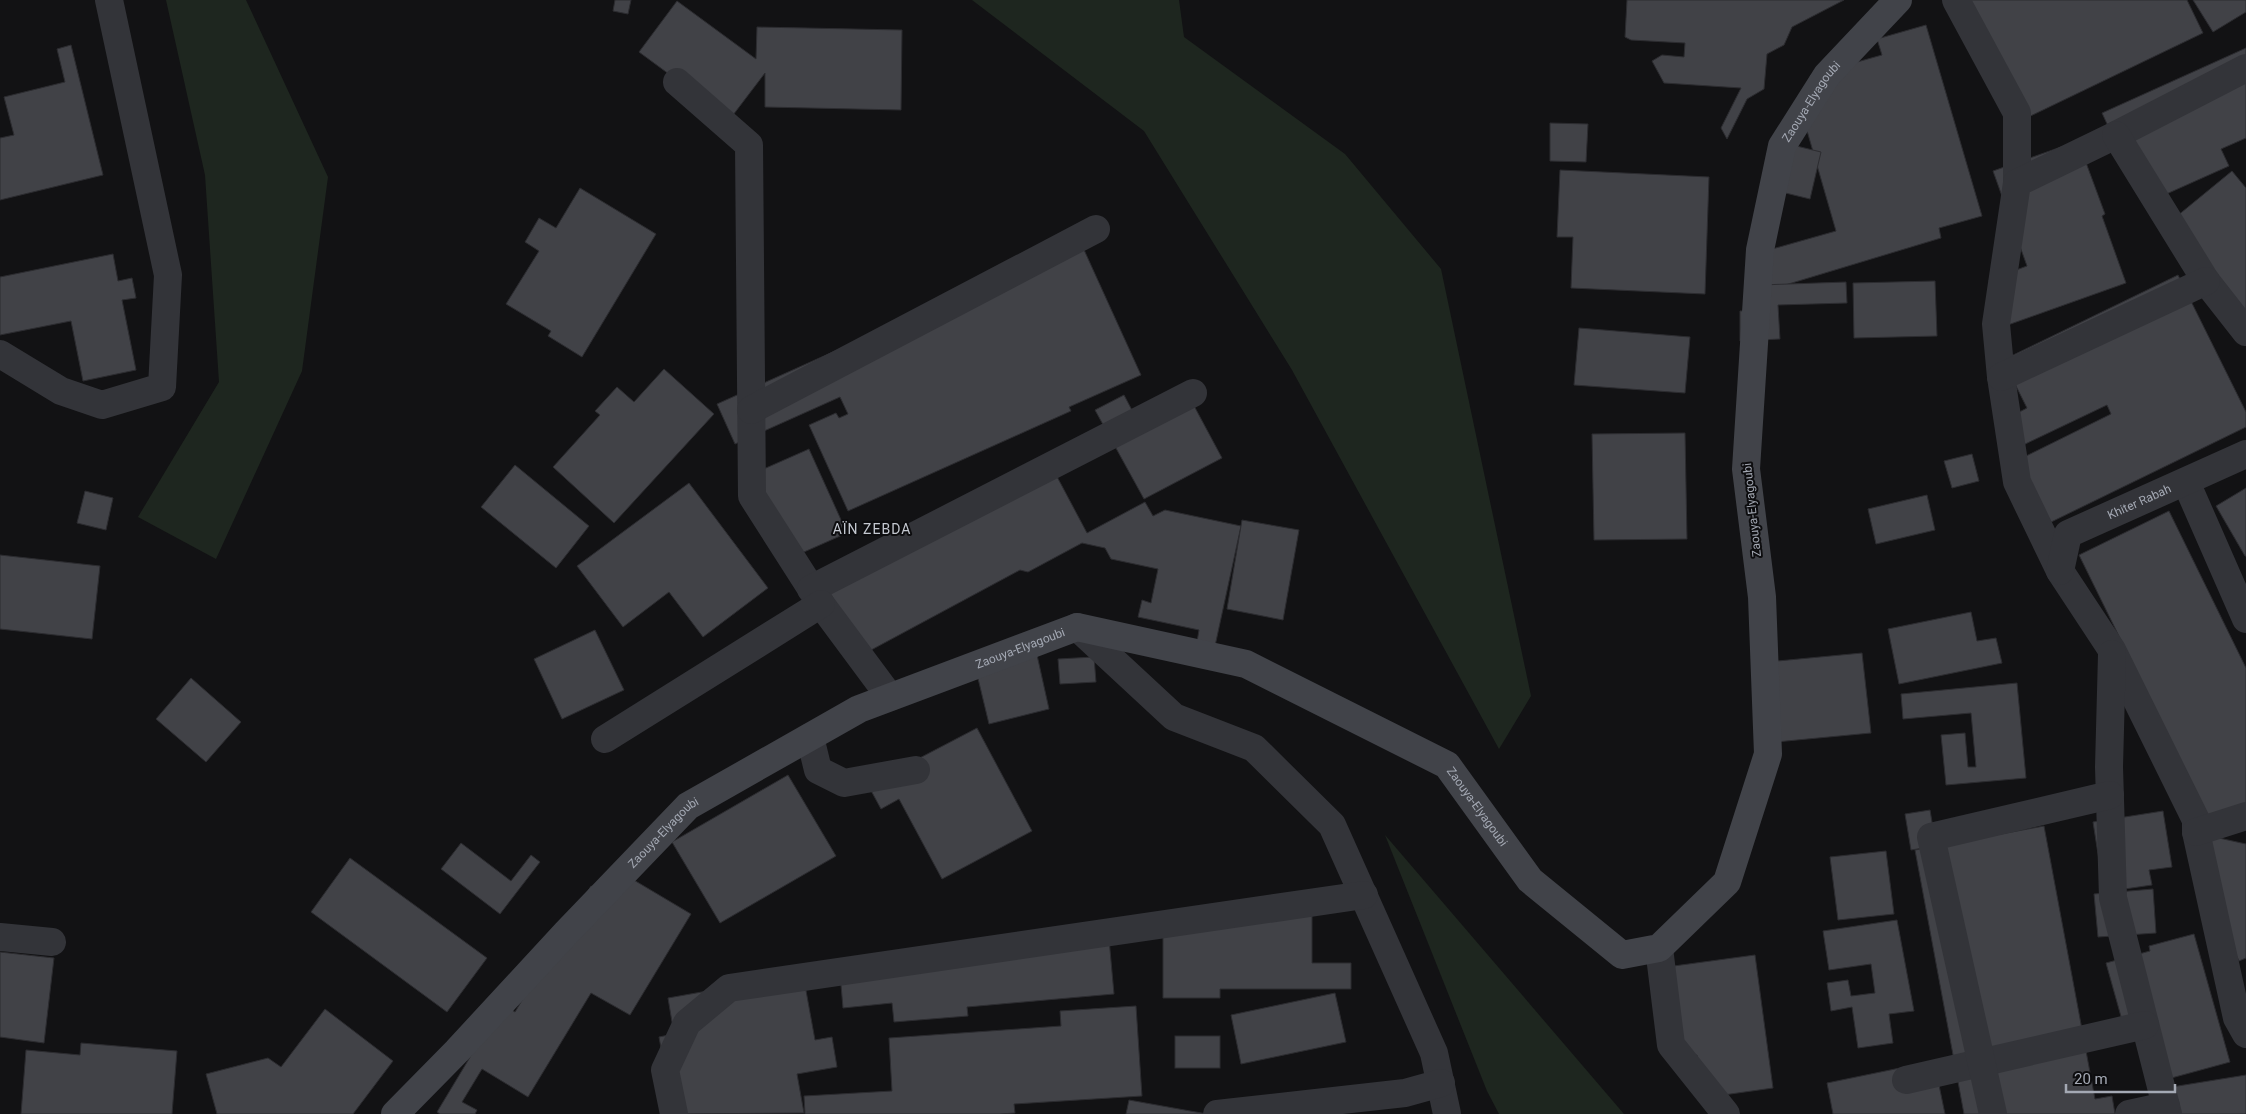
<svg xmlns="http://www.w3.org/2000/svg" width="2246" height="1114" viewBox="0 0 2246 1114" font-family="Roboto,sans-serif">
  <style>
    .green { fill: #1e261f }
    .building { fill: #414247; stroke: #2c2c30 }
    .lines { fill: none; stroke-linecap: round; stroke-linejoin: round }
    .street { stroke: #333439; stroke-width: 28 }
    .secondary { stroke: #414349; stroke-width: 28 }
    .labels { text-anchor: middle; stroke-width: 4; stroke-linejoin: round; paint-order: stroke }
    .street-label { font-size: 12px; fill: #a4a9b4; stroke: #0d0d0f }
    .neighbourhood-label { font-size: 14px; letter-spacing: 1px; fill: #c4c8d0; stroke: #0d0d0f }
  </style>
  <rect width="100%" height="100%" fill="#121214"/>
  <g class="green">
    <path d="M 166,0 L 246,0 L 328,177 L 302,371 L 216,559 L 138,517 L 219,382 L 205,175 Z"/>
    <path d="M 972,0 L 1179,0 L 1184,37 L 1345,154 L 1441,269 L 1531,696 L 1499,749 L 1292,370 L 1144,131 Z"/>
    <path d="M 1385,835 L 1624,1114 L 1499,1114 L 1487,1091 Z"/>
  </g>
  <g class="building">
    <path d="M 615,0 L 631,0 L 628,14 L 613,11 Z"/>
    <path d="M 1627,0 L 1844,0 L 1792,27 L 1784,45 L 1767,54 L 1764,89 L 1747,99 L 1727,139 L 1721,128 L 1741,88 L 1664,83 L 1652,61 L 1662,55 L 1684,57 L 1685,43 L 1631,40 L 1625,37 Z"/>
    <path d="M 1955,0 L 2187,0 L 2203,33 L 2016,123 Z"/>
    <path d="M 2193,0 L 2246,0 L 2246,12 L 2213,32 Z"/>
    <path d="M 677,1 L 756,59 L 757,27 L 902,30 L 901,110 L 765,107 L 765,73 L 730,119 L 639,52 Z"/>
    <path d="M 1926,25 L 1982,216 L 1939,228 L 1941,238 L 1762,292 L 1751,255 L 1836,231 L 1799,103 L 1811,75 L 1882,55 L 1877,39 Z"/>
    <path d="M 71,45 L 103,175 L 0,200 L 0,138 L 14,135 L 4,97 L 65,82 L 57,49 Z"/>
    <path d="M 2246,48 L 2246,138 L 2221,149 L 2229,166 L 2144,204 L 2102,113 Z"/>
    <path d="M 1550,123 L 1588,124 L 1586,162 L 1550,161 Z"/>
    <path d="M 1776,141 L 1821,152 L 1810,199 L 1765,188 Z"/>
    <path d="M 2078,141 L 2105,214 L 2102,216 L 2126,283 L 2005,326 L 1989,280 L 2027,266 L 1993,171 Z"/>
    <path d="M 1560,170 L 1709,177 L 1705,294 L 1571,288 L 1573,237 L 1557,237 Z"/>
    <path d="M 2232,171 L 2246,188 L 2246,313 L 2171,221 Z"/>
    <path d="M 580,188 L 656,234 L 582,357 L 548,336 L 551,331 L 506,304 L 539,251 L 525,242 L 539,218 L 556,228 Z"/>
    <path d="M 1080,241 L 1141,375 L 1069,407 L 1071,411 L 848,511 L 809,425 L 836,413 L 839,418 L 848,414 L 840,397 L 735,444 L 717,404 Z"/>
    <path d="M 113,254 L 118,281 L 132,278 L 136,298 L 122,300 L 136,370 L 83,381 L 71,321 L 0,335 L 0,277 Z"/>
    <path d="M 2178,275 L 2246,412 L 2246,427 L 2045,525 L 2014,462 L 2111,414 L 2107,405 L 2019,447 L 2006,419 L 2027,408 L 2003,360 Z"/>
    <path d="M 1935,281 L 1937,336 L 1854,338 L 1853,283 Z"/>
    <path d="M 1846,282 L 1847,303 L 1778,305 L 1780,339 L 1740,341 L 1740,311 L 1761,311 L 1760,285 Z"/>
    <path d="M 1579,328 L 1690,337 L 1685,393 L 1574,385 Z"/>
    <path d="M 664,369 L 714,414 L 614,523 L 553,467 L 600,415 L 595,411 L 617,387 L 634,402 Z"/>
    <path d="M 1185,389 L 1222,458 L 1144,499 L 1095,410 L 1124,395 L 1135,416 Z"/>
    <path d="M 1685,433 L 1687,539 L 1594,540 L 1592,434 Z"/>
    <path d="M 809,449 L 847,533 L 779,563 L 741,479 Z"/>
    <path d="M 1972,454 L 1979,481 L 1952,488 L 1944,461 Z"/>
    <path d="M 515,465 L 589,526 L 556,568 L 481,507 Z"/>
    <path d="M 1054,471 L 1087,533 L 1145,502 L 1153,516 L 1165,510 L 1241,526 L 1215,646 L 1197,642 L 1199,630 L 1138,617 L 1142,600 L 1151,603 L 1158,569 L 1111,559 L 1105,548 L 1082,543 L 1028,572 L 1020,570 L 860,656 L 819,579 Z"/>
    <path d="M 689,483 L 768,588 L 703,637 L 669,592 L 623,627 L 577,566 Z"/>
    <path d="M 2246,488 L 2246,556 L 2245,556 L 2216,506 Z"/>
    <path d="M 85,491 L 113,498 L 106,530 L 77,523 Z"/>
    <path d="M 1927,495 L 1935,530 L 1876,544 L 1868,509 Z"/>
    <path d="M 2169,511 L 2246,668 L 2246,806 L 2208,817 L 2079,555 Z"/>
    <path d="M 1242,520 L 1299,530 L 1283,620 L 1227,609 Z"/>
    <path d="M 0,555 L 100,566 L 92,639 L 0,629 Z"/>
    <path d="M 1971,612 L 1977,641 L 1996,638 L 2002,663 L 1899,684 L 1888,629 Z"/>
    <path d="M 595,630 L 624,690 L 562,719 L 534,659 Z"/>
    <path d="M 1862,653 L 1871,733 L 1776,742 L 1767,662 Z"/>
    <path d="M 1037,655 L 1049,709 L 989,724 L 976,670 Z"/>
    <path d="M 1094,657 L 1096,682 L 1060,684 L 1058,659 Z"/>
    <path d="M 191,678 L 241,722 L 206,762 L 156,719 Z"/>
    <path d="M 2017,683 L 2026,778 L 1946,785 L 1941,735 L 1965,733 L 1968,767 L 1976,767 L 1971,713 L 1903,719 L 1901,694 Z"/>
    <path d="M 977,728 L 1032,831 L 942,879 L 899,799 L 881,809 L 868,785 Z"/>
    <path d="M 788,775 L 836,856 L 720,923 L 672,842 Z"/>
    <path d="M 1930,810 L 1936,846 L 1911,850 L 1905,814 Z"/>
    <path d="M 2163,811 L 2172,867 L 2149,870 L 2152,885 L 2104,892 L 2093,822 Z"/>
    <path d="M 2044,826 L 2095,1099 L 2112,1096 L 2115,1114 L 1964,1114 L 1915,850 Z"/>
    <path d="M 2210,836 L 2246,844 L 2246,958 L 2239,961 L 2223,928 Z"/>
    <path d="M 461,843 L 511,881 L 531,855 L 540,862 L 500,914 L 441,869 Z"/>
    <path d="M 1886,851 L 1894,914 L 1838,920 L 1830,857 Z"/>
    <path d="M 350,858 L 487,958 L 447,1012 L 311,912 Z"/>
    <path d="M 622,873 L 691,914 L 630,1015 L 591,993 L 528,1097 L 482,1069 L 462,1102 L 477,1110 L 475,1114 L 440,1114 L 437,1112 L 502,1004 L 515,1012 L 591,886 L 608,896 Z"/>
    <path d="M 2153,889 L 2156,933 L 2098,937 L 2094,894 Z"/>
    <path d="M 1163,914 L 1312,915 L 1312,963 L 1351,963 L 1351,989 L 1220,989 L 1220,998 L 1163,998 Z"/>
    <path d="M 1897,920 L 1914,1011 L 1889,1014 L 1893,1043 L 1858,1048 L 1852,1007 L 1831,1011 L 1827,983 L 1848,980 L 1851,996 L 1875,993 L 1871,964 L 1829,970 L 1823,931 Z"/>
    <path d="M 2194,934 L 2230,1062 L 2153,1083 L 2139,1035 L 2127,1038 L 2106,963 L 2150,951 L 2149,946 Z"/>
    <path d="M 1109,939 L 1114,994 L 967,1007 L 968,1016 L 894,1022 L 892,1003 L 843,1008 L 839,962 Z"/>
    <path d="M 0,952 L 54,958 L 44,1043 L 0,1037 Z"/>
    <path d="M 1755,955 L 1773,1088 L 1702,1098 L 1697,1055 L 1672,1059 L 1659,968 Z"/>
    <path d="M 803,974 L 815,1040 L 832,1037 L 837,1067 L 797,1074 L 804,1113 L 673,1114 L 659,1037 L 674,1034 L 668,998 Z"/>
    <path d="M 1335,993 L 1346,1042 L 1241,1064 L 1231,1015 Z"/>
    <path d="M 1136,1006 L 1142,1096 L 1014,1104 L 1015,1113 L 1000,1114 L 805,1114 L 804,1096 L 892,1091 L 889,1038 L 1061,1026 L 1060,1011 Z"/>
    <path d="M 325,1009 L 393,1061 L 353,1114 L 217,1114 L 206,1074 L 268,1058 L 281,1067 Z"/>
    <rect x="1175" y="1036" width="45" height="32"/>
    <path d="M 81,1043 L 177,1051 L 172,1114 L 21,1114 L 26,1050 L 80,1055 Z"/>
    <path d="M 1934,1061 L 1945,1114 L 1833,1114 L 1827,1083 Z"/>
    <path d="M 2246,1075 L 2246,1114 L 2157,1114 L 2153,1090 Z"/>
    <path d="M 1129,1100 L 1207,1114 L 1126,1114 Z"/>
  </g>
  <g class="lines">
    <g class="street">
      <path d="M 1956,0 L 2017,113 L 2017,183"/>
      <path d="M 2246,68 L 2116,135 L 2017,183 L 1996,324 L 2001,377 L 2017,482 L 2060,571 L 2112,650 L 2196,820 L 2196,832 L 2237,1018 L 2246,1034"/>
      <path d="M 677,82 L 749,145 L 752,496 L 821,604 L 890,697"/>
      <path d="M 2116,135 L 2206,281 L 2246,332"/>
      <path d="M 0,354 L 61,391 L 102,405 L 162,387 L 168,275 L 109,0"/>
      <path d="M 2001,377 L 2206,281"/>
      <path d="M 751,410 L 1096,229"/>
      <path d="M 2186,482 L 2246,619"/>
      <path id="s1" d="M 2060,571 L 2068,534 L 2246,454"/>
      <path d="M 811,589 L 1193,393"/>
      <path d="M 1077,627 L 1174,717 L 1254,748 L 1332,825 L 1434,1053 L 1447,1114"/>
      <path d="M 2112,654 L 2109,767 L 2113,898 L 2168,1114"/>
      <path d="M 810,737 L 818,770 L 844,783 L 916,770"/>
      <path d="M 605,739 L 821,604"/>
      <path d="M 2196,832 L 2246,816"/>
      <path d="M 0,937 L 52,942"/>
      <path d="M 1659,948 L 1671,1045 L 1726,1114"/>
      <path d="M 1906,1080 L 2145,1025"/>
      <path d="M 674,1114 L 665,1070 L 687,1023 L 729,988 L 1364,895"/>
      <path d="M 1217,1114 L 1405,1093 L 1441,1083"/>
      <path d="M 1993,1114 L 1931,837 L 2110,795"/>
      <path d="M 2129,1114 L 2166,1106"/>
    </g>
    <path class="secondary" id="s2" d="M 395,1114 L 457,1051 L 566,933 L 688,806 L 859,709 L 1077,627 L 1246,664 L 1447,765 L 1530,880 L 1622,955 L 1659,948 L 1727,882 L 1768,754 L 1762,597 L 1746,469 L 1760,250 L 1782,146 L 1827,75 L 1898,0"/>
  </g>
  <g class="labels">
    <g class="street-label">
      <text dy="4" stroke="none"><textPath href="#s2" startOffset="2445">Zaouya-Elyagoubi</textPath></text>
      <text dy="4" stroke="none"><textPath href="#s1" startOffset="116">Khiter Rabah</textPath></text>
      <text transform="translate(1752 510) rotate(-96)" y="4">Zaouya-Elyagoubi</text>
      <text dy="4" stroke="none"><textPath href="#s2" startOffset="794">Zaouya-Elyagoubi</textPath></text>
      <text dy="4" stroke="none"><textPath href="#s2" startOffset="1304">Zaouya-Elyagoubi</textPath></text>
      <text dy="4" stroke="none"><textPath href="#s2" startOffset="389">Zaouya-Elyagoubi</textPath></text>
    </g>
    <g class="neighbourhood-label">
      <text x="872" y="534">AÏN ZEBDA</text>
    </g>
  </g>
  <path d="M2066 1084v8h109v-8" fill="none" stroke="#a4a9b4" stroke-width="2.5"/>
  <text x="2074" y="1084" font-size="15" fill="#a4a9b4" stroke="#0d0d0f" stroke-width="4" paint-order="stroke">20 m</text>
</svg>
